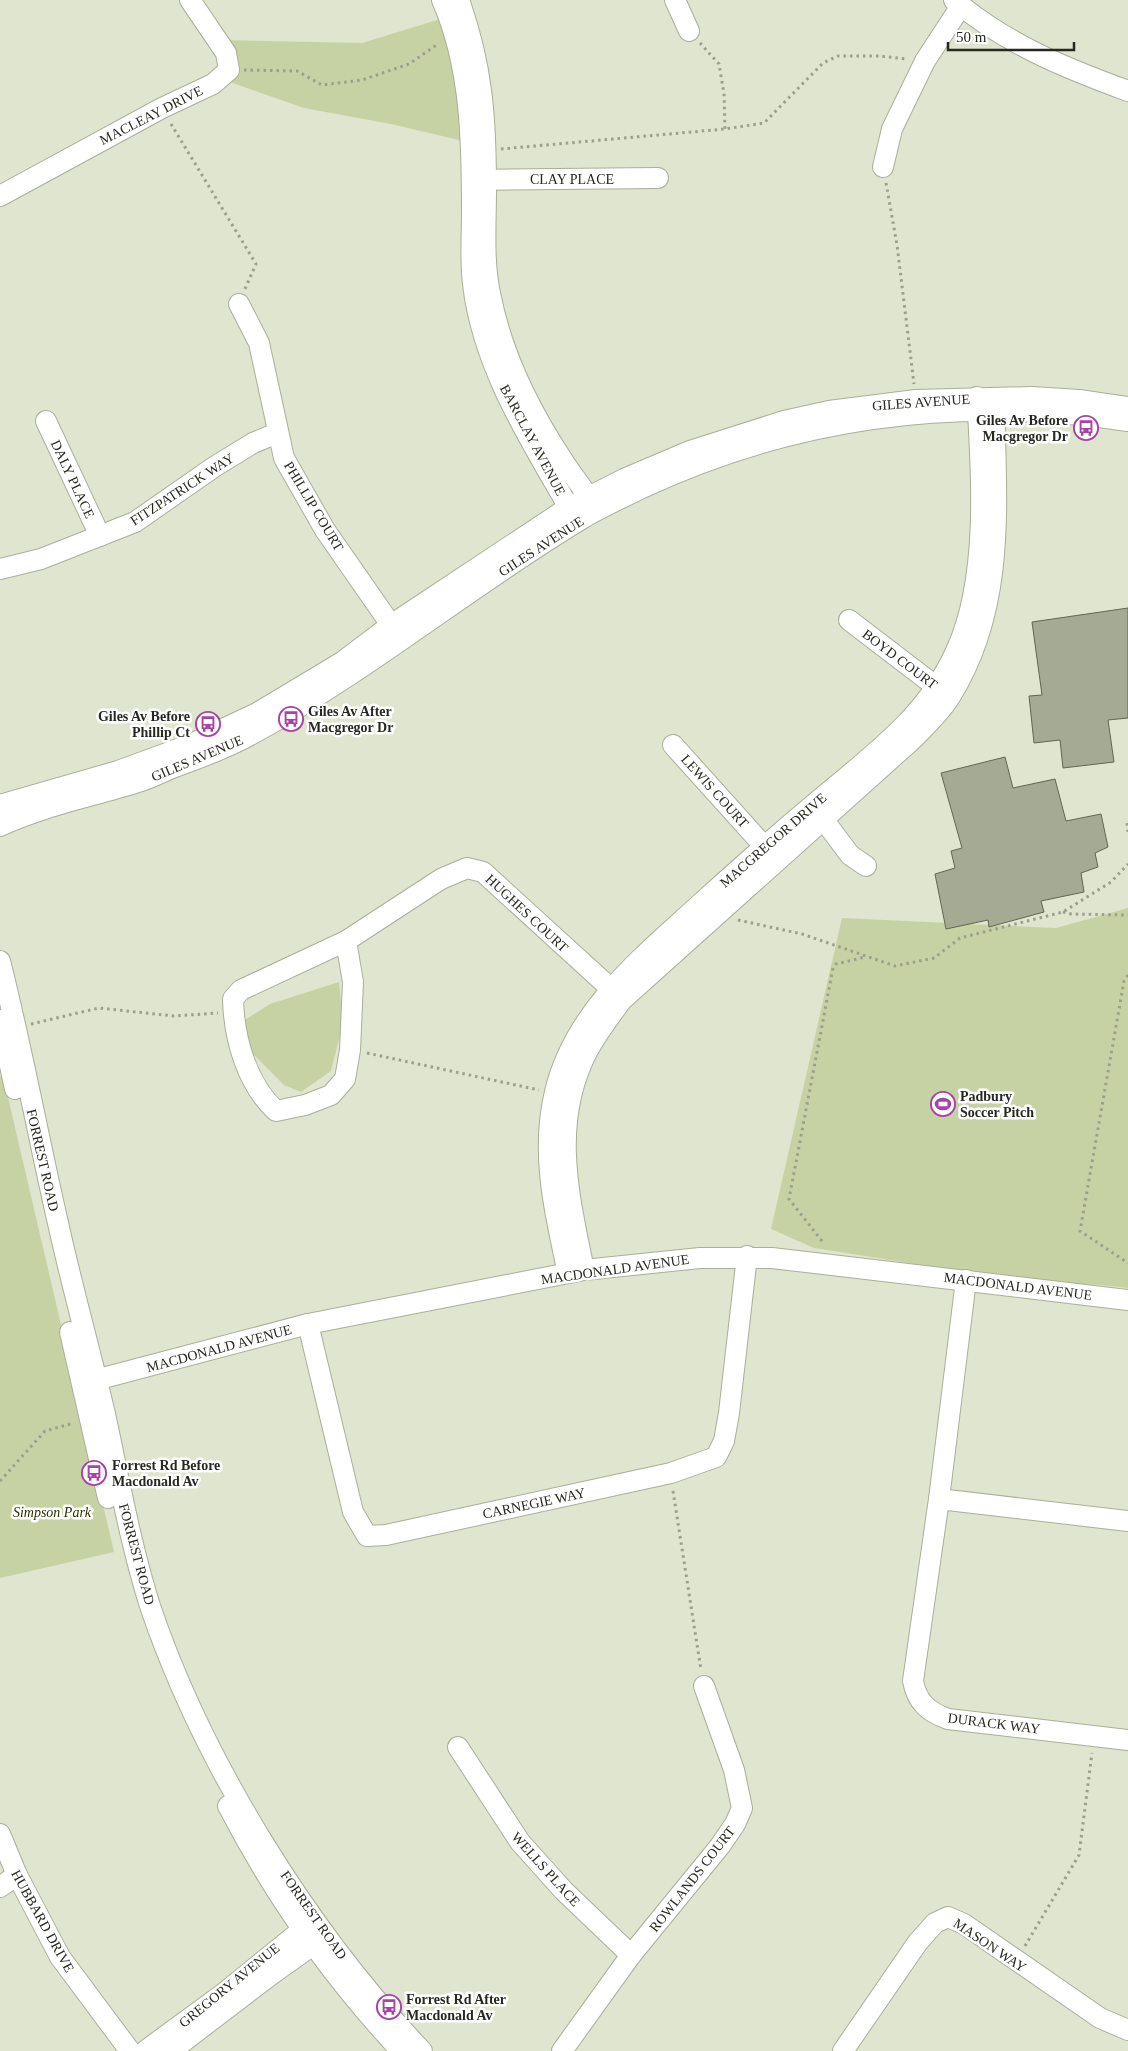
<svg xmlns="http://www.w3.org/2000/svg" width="1128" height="2051" viewBox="0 0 1128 2051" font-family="'Times New Roman',serif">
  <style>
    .green { fill: #c7d2a4 }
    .building { fill: #a5aa94; stroke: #616652 }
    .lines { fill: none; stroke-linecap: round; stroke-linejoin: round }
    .minor-casing { stroke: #a9af99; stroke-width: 22 }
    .path { stroke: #9b9f8d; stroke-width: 3; stroke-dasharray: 2.5 4; stroke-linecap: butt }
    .minor { stroke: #fff; stroke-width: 20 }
    .labels { text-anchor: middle; stroke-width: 5; stroke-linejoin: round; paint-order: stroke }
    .street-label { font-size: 14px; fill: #272920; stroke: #fff }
    .poi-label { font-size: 14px; font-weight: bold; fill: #272920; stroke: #fff; text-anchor: start }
    .park-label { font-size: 14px; font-style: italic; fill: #2a3000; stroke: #fff }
  </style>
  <rect width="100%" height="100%" fill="#dfe5ce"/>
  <g class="green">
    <path d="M 447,17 L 463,141 L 391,124 L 304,108 L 230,82 L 218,40 L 362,43 Z"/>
    <path d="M 1128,908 L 1128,1288 L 1101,1285 L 1024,1281 L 814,1248 L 771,1229 L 842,918 L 1056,928 Z"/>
    <path d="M 339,982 L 343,1023 L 331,1071 L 301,1092 L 284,1085 L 229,1030 L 270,1004 Z"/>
    <path d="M 3,1076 L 114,1552 L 0,1578 L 0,1077 Z"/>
  </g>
  <g class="building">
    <path d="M 1128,608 L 1128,718 L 1108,720 L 1114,762 L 1063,768 L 1060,740 L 1034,743 L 1029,696 L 1042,695 L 1032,622 Z"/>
    <path d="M 1005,757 L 1013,788 L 1055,779 L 1066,821 L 1101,814 L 1108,847 L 1095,853 L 1098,867 L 1081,873 L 1084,892 L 1041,901 L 1044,912 L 989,927 L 988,920 L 946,929 L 935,874 L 955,868 L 951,851 L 962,848 L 941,773 Z"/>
  </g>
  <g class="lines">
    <defs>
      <g id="minor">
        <path d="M 442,0 C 471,66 472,141 472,212 C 472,236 470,260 473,284 C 483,370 533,444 575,518"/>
        <path d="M 459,0 C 483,67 486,120 486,190 C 486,224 483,260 490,293 C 501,352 529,409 562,459 C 572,475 584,489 594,506"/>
        <path d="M 675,0 L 689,31"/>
        <path d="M 954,0 C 1006,44 1065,68 1128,91"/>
        <path d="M 883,167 L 892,129 L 925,61 L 961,6"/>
        <path d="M 473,180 L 658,178"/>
        <path d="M 0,196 L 162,108 L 213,84 L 229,70 L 226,53 L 190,0"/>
        <path d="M 239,304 L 259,343 L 284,458 L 325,530 L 398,635"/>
        <path d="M 46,421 L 100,536"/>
        <path d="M 0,569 L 41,559 L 135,522 L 214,467 L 253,443 L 277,433"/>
        <path d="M 849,620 L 947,695"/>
        <path d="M 673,745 L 772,855"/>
        <path d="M 0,805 L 118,771 L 189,745 L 257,713 L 342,662 L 391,625 L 569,507 L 624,479 L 690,451 L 784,421 L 829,411 L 916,400 L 1032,397 L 1079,400 L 1128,407"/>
        <path d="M 823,819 L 850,855 L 866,866"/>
        <path d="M 0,826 C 43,806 90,797 135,783 C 149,779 162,772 175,767 C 202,757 229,747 254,733 C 368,671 469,587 580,520 C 599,508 620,499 640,489 C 795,416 959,396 1128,421"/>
        <path d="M 346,941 L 353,982 L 350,1050 L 345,1079 L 331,1095 L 305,1105 L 276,1111 C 247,1084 234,1039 233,999 L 241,990 L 346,941 L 441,879 L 467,868 L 483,872 L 620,997"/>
        <path d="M 0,961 C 22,1048 38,1136 58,1223 C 72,1287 90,1350 105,1414 C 119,1478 130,1543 150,1606 C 203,1763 308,1931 422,2051"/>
        <path d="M 0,1020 L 15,1089"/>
        <path d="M 584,1270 C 569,1196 550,1122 588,1050 C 598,1032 610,1016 622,1000 L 912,740 C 925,727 940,713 950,697 C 1007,606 996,503 994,399"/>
        <path d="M 568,1273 C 555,1214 540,1153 555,1092 C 574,1011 642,957 700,904 C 743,865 786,827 831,790 C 881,748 928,713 956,651 C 989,580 982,474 977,397"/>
        <path d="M 966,1280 L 939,1499 L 913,1681 C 917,1702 928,1712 948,1719 L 1128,1740"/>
        <path d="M 308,1324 L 353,1512 L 367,1536 L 386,1535 L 671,1473 L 716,1457 L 724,1441 L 729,1413 L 747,1256"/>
        <path d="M 70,1332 L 108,1498"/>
        <path d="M 84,1383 L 308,1324 L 584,1270 L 700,1258 L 772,1258 L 1128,1300"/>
        <path d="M 939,1499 L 1128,1521"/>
        <path d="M 458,1747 L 520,1842 L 564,1891 L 631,1955"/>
        <path d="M 228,1806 C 274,1895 333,1978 401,2051"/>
        <path d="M 0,1834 L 17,1875 L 60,1957 L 130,2051"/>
        <path d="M 0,1887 L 17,1875"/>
        <path d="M 145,2051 L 224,1993 L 313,1921"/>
        <path d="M 171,2051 L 272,1974 L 324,1937"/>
        <path d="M 562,2051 L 631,1955 L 720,1846 L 735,1824 L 742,1808 L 734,1770 L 704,1686"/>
        <path d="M 843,2051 L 918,1942 L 935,1923 L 948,1917 L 964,1924 L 1100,2018 L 1128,2030"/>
      </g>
    </defs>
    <use href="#minor" class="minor-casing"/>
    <g class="path">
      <path d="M 700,43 L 719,64 L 724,94 L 725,129"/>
      <path d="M 244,70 L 297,71 L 322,85 L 362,80 L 409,64 L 438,44"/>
      <path d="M 171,124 L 256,264 L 245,289"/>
      <path d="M 501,149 L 725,129 L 764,123 L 823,63 L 838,56 L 879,56 L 907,59"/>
      <path d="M 886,183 L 897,245 L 914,384"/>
      <path d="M 1127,823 L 1128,832"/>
      <path d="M 1063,912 L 1071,914 L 1128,915"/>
      <path d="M 738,920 L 802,934 L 895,966 L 934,958 L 960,938 L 1063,912 L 1111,882 L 1128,864"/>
      <path d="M 1128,975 L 1124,981 L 1080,1231 L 1128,1263"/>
      <path d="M 31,1024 L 99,1008 L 174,1016 L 218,1013"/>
      <path d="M 367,1053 L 539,1090"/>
      <path d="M 822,1241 L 789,1199 L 833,968 L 836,964 L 865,957"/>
      <path d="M 0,1481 L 45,1431 L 74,1423"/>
      <path d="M 673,1491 L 701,1670"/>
      <path d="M 1025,1946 L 1079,1855 L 1092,1753"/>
    </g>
    <use href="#minor" class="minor"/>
  </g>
  <defs>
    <symbol id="bus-ring" viewBox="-11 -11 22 22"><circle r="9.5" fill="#fff" stroke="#a742a7" stroke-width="1.5"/><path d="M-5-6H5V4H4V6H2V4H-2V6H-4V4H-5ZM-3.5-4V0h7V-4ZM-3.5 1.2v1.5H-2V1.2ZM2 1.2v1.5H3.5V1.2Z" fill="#a742a7"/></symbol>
    <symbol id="stadium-ring" viewBox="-11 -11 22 22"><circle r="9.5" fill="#fff" stroke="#a742a7" stroke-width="1.5"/><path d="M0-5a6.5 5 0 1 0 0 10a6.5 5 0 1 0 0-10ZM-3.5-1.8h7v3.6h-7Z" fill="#a742a7"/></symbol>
  </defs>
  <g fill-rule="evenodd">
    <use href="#bus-ring" x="1072" y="414" width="28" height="28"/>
    <use href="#bus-ring" x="277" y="705" width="28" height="28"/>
    <use href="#bus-ring" x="194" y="710" width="28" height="28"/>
    <use href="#stadium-ring" x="929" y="1090" width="28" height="28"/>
    <use href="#bus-ring" x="80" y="1459" width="28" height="28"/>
    <use href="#bus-ring" x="375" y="1993" width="28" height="28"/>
  </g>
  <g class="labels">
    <g class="street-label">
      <text transform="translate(151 115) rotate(-27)" y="5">MACLEAY DRIVE</text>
      <text x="572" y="184">CLAY PLACE</text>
      <text transform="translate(921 402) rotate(-4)" y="5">GILES AVENUE</text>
      <text transform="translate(533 440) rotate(62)" y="5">BARCLAY AVENUE</text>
      <text transform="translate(73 479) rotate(65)" y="5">DALY PLACE</text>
      <text transform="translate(182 489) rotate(-33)" y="5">FITZPATRICK WAY</text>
      <text transform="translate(314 506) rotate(59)" y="5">PHILLIP COURT</text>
      <text transform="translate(541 546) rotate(-33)" y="5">GILES AVENUE</text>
      <text transform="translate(900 659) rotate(37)" y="5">BOYD COURT</text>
      <text transform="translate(197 758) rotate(-23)" y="5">GILES AVENUE</text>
      <text transform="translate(715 791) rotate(48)" y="5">LEWIS COURT</text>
      <text transform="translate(773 840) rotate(-41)" y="5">MACGREGOR DRIVE</text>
      <text transform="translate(527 913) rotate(43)" y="5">HUGHES COURT</text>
      <text transform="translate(43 1160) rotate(77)" y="5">FORREST ROAD</text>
      <text transform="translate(615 1269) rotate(-8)" y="5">MACDONALD AVENUE</text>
      <text transform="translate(1018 1286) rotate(7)" y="5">MACDONALD AVENUE</text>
      <text transform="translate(219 1348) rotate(-15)" y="5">MACDONALD AVENUE</text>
      <text transform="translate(534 1503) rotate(-12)" y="5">CARNEGIE WAY</text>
      <text transform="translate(137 1554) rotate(75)" y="5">FORREST ROAD</text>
      <text transform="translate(994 1723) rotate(7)" y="5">DURACK WAY</text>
      <text transform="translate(546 1869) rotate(48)" y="5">WELLS PLACE</text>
      <text transform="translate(692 1879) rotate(-52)" y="5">ROWLANDS COURT</text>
      <text transform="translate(314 1915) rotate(55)" y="5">FORREST ROAD</text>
      <text transform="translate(43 1921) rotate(61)" y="5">HUBBARD DRIVE</text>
      <text transform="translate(990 1945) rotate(34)" y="5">MASON WAY</text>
      <text transform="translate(229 1985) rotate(-39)" y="5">GREGORY AVENUE</text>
    </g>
    <g class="poi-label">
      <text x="1068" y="425" text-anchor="end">Giles Av Before<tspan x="1068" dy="16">Macgregor Dr</tspan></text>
      <text x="308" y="716">Giles Av After<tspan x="308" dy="16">Macgregor Dr</tspan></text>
      <text x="190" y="721" text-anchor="end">Giles Av Before<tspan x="190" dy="16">Phillip Ct</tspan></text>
      <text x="960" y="1101">Padbury<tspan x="960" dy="16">Soccer Pitch</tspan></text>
      <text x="112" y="1470">Forrest Rd Before<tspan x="112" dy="16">Macdonald Av</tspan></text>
      <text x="406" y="2004">Forrest Rd After<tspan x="406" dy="16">Macdonald Av</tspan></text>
    </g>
    <g class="park-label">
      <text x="52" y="1517">Simpson Park</text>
    </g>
  </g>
  <path d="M948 42v8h126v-8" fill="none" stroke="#272920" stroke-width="2.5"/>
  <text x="956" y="42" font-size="15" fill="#272920" stroke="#ffffff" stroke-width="4" paint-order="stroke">50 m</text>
</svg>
